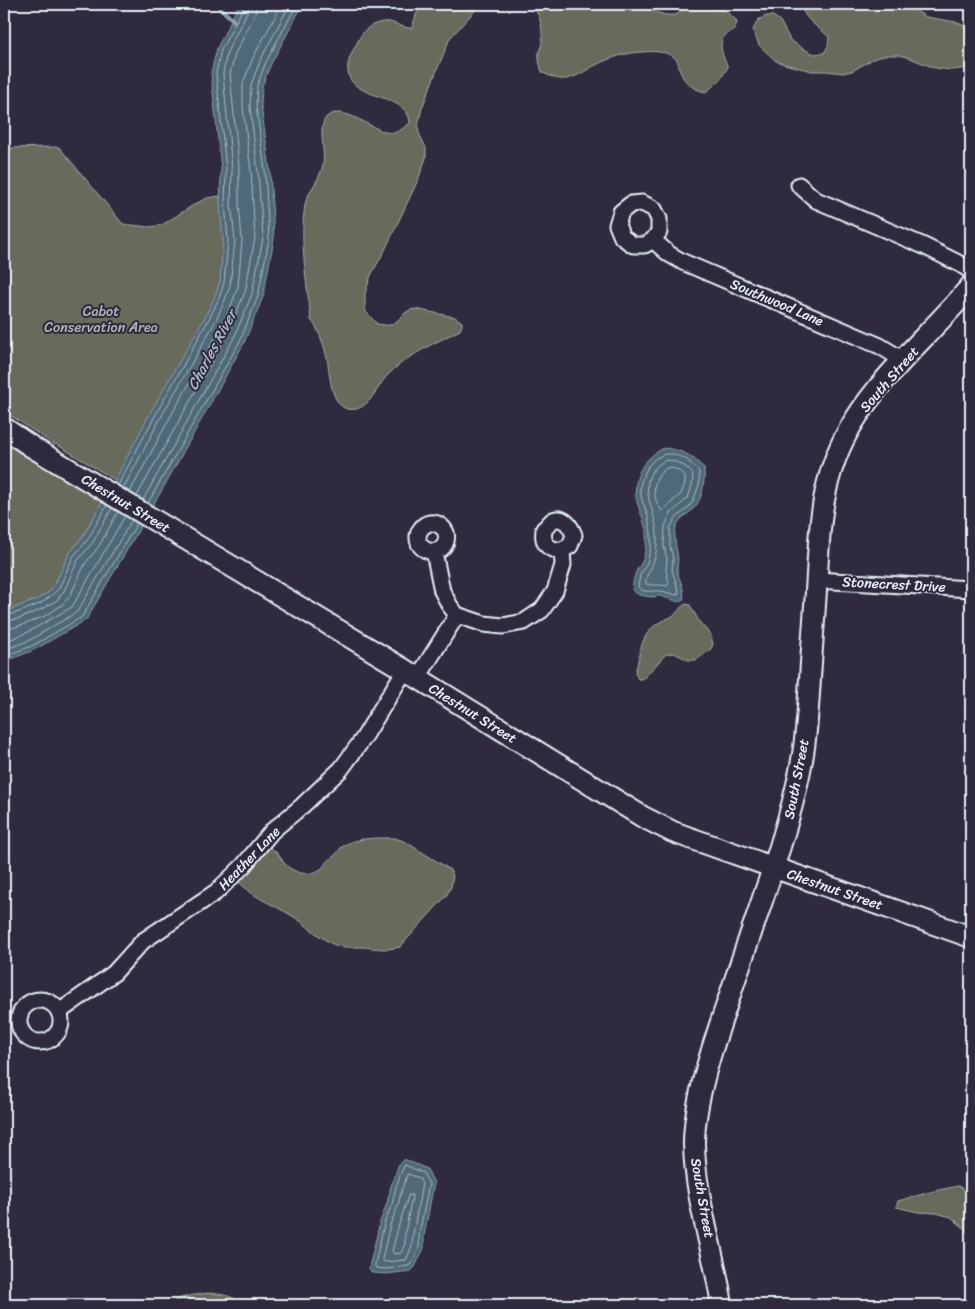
<svg xmlns="http://www.w3.org/2000/svg" width="975" height="1309" viewBox="0 0 975 1309" font-family="Sriracha,sans-serif">
  <style>
    .green { fill: #686a5c; stroke: #a8aeaa }
    .water { fill: #506978; stroke: #8d9fab }
    .lines { fill: none; stroke-linecap: round; stroke-linejoin: round }
    .shore { stroke: #abbbc5; stroke-width: 1 }
    .stream { stroke: #8d9fab; stroke-width: 4 }
    .street-casing { stroke: #e8f1f8; stroke-width: 19 }
    .secondary-casing { stroke: #e8f1f8; stroke-width: 24 }
    .street { stroke: #2f2a3d; stroke-width: 15 }
    .secondary { stroke: #2f2a3d; stroke-width: 20 }
    .labels { text-anchor: middle; stroke-width: 4; stroke-linejoin: round; paint-order: stroke }
    .street-label { font-size: 14px; fill: #e8f1f8; stroke: #2f2a3d }
    .park-label { font-size: 14px; fill: #aeb4b2; stroke: #2f2a3d }
    .water-label { font-size: 15px; font-style: italic; fill: #abbbc5; stroke: #2f2a3d }
  </style>
  <rect width="100%" height="100%" fill="#2f2a3d"/>
  <filter id="ink" filterUnits="userSpaceOnUse"><feTurbulence type="fractalNoise" baseFrequency=".02" numOctaves="2"/><feDisplacementMap in="SourceGraphic" scale="10" xChannelSelector="R" yChannelSelector="G"/><feConvolveMatrix kernelMatrix="1 2 1 2 8 2 1 2 1" color-interpolation-filters="sRGB"/></filter>
  <g filter="url(#ink)">
    <g class="green">
      <path d="M 421,4 L 486,4 L 479,6 L 450,38 L 439,65 L 422,108 L 418,126 L 419,133 L 426,148 L 426,158 L 418,180 L 385,250 L 371,275 L 365,294 L 365,304 L 366,312 L 377,324 C 381,324 387,326 390,325 C 401,321 403,310 415,309 L 455,317 L 462,322 L 462,325 L 460,330 C 435,343 405,356 386,377 C 375,390 368,413 347,409 C 330,404 330,373 327,358 C 325,348 318,327 311,320 C 307,283 299,242 305,205 C 307,192 321,179 323,164 C 326,148 312,112 339,113 C 355,113 379,134 393,133 C 399,132 405,127 410,123 C 409,93 351,100 348,72 C 346,61 354,49 359,39 C 364,29 371,24 383,22 C 393,20 402,29 412,28 L 416,15 Z"/>
      <path d="M 530,4 L 632,4 L 633,6 L 666,15 L 676,15 L 690,4 L 697,4 L 725,11 L 734,18 L 737,22 C 735,29 733,31 727,34 C 716,42 723,57 728,67 L 720,80 L 706,92 C 693,90 683,82 679,68 C 678,64 679,62 675,58 C 668,51 652,51 642,52 C 630,52 609,58 598,64 C 587,69 573,81 560,79 C 553,78 547,75 542,72 C 540,65 538,59 539,52 C 540,48 542,45 542,41 C 543,27 540,13 530,4 Z"/>
      <path d="M 807,4 L 905,4 L 926,17 L 956,22 L 971,29 L 971,68 L 951,70 L 935,68 L 910,58 L 899,55 L 886,55 L 873,59 L 852,71 L 843,73 L 826,71 L 812,71 L 784,64 L 776,61 L 759,45 L 753,30 L 758,20 L 766,16 L 773,16 L 780,21 L 790,40 L 802,48 L 814,54 L 824,53 L 828,46 L 829,37 C 820,28 807,22 802,9 Z"/>
      <path d="M 59,147 L 123,224 L 149,227 L 162,225 L 195,204 L 207,198 L 220,196 L 221,213 L 226,212 L 219,307 L 115,480 L 56,444 L 55,445 L 4,411 L 4,148 Z"/>
      <path d="M 4,443 L 103,501 L 83,536 L 69,554 L 54,586 L 49,592 L 38,599 L 4,612 Z"/>
      <path d="M 686,604 L 690,605 L 700,623 L 711,635 L 713,645 L 710,650 L 696,660 L 688,660 L 674,653 L 666,654 L 643,679 L 638,679 L 635,673 C 640,656 640,635 657,624 C 662,620 669,619 674,615 C 679,611 680,607 686,604 Z"/>
      <path d="M 376,838 L 395,838 L 406,842 L 449,869 L 453,875 L 451,887 L 446,896 L 400,947 C 384,951 377,948 362,947 C 353,947 344,948 335,945 C 323,940 311,929 300,921 C 281,907 255,900 239,882 L 240,872 L 267,846 C 283,853 279,864 295,871 C 302,875 314,874 321,869 C 324,867 325,863 328,860 C 331,858 335,856 337,853 C 339,851 340,848 342,847 C 352,839 364,839 376,838 Z"/>
      <path d="M 958,1186 L 971,1194 L 971,1237 L 963,1227 L 951,1217 L 936,1213 L 918,1212 L 896,1207 L 898,1201 L 934,1191 Z"/>
      <path d="M 208,1293 C 219,1294 235,1295 242,1305 L 169,1305 C 178,1296 195,1295 208,1293 Z"/>
    </g>
    <g class="water">
      <path d="M 239,4 L 303,4 L 270,66 L 262,86 L 261,106 L 270,170 L 274,239 L 263,297 L 244,343 L 166,483 L 86,620 L 34,650 L 4,662 L 4,612 L 38,599 L 49,592 L 54,586 L 69,554 L 83,536 L 115,480 L 151,411 L 205,317 L 215,296 L 220,282 L 223,241 L 220,204 L 221,169 L 211,73 L 217,48 Z"/>
      <path d="M 664,448 C 683,450 691,455 704,468 C 705,483 703,501 691,511 C 685,517 678,519 676,528 C 673,538 677,549 678,559 C 678,563 677,566 677,570 C 679,581 686,589 683,600 L 679,602 L 660,596 L 651,597 L 639,595 L 632,590 C 633,585 633,580 635,575 C 636,570 640,566 642,562 C 645,554 647,543 646,535 C 646,523 640,513 637,502 C 631,478 643,458 664,448 Z"/>
      <path d="M 404,1159 L 427,1169 L 434,1183 L 424,1236 L 424,1248 L 415,1267 L 411,1271 L 386,1274 L 372,1273 L 369,1269 L 370,1263 L 380,1222 L 387,1203 L 391,1186 L 399,1164 Z"/>
    </g>
    <g class="lines">
      <g class="shore">
        <path d="M 665,454 L 673,454 L 686,459 L 699,471 L 699,485 L 693,501 L 688,508 L 676,518 L 670,528 L 670,546 L 673,559 L 672,570 L 679,592 L 677,595 C 672,594 666,592 661,591 C 653,590 644,594 638,587 L 640,575 L 647,563 L 651,547 L 651,534 L 648,516 L 642,500 L 640,490 L 641,482 L 648,466 L 655,459 Z"/>
        <path d="M 666,460 C 677,461 685,465 693,474 L 692,485 L 688,498 L 671,513 L 665,526 L 664,546 L 667,559 L 666,570 L 669,584 L 667,586 C 660,584 653,586 646,584 C 644,576 651,571 653,563 C 656,556 657,548 657,540 C 659,510 629,480 666,460 Z"/>
        <path d="M 667,468 C 674,467 681,471 685,477 L 685,483 L 681,494 L 662,511 C 651,497 651,478 667,468 Z"/>
        <path d="M 118,485 L 156,414 L 209,319 L 219,298 L 224,283 L 228,241 L 225,203 L 226,169 L 216,73 L 221,50 L 243,8 L 243,4"/>
        <path d="M 123,489 L 161,417 L 215,322 L 225,300 L 230,285 L 235,241 L 231,203 L 232,169 L 223,74 L 227,52 L 248,10 L 249,4"/>
        <path d="M 130,492 L 168,421 L 222,326 L 232,303 L 238,287 L 242,240 L 239,203 L 239,167 L 230,74 L 235,54 L 255,14 L 257,4"/>
        <path d="M 137,496 L 227,335 L 245,292 L 255,238 L 251,172 L 243,107 L 243,83 L 253,58 L 282,4"/>
        <path d="M 143,500 L 234,338 L 252,294 L 263,238 L 258,172 L 250,107 L 251,85 L 260,61 L 290,4"/>
        <path d="M 148,503 L 240,341 L 258,296 L 269,239 L 265,171 L 256,106 L 257,86 L 265,64 L 297,4"/>
        <path d="M 4,616 L 19,612 L 40,604 L 52,595 L 59,588 L 73,557 L 88,539 L 107,505"/>
        <path d="M 4,622 L 21,618 L 42,609 L 57,600 L 64,591 L 78,560 L 93,542 L 112,508"/>
        <path d="M 4,630 L 23,625 L 45,616 L 62,605 L 70,596 L 85,564 L 99,546 L 118,512"/>
        <path d="M 4,642 L 26,633 L 72,607 L 125,516"/>
        <path d="M 4,650 L 30,640 L 77,612 L 132,520"/>
        <path d="M 4,656 L 32,646 L 82,617 L 137,523"/>
        <path d="M 405,1165 L 423,1173 L 429,1184 L 419,1235 L 419,1247 L 415,1257 L 411,1264 L 408,1266 L 386,1269 L 376,1268 L 375,1267 L 375,1264 L 384,1224 L 392,1204 L 396,1187 L 401,1173 Z"/>
        <path d="M 408,1174 L 419,1178 L 422,1184 L 413,1234 L 412,1246 L 406,1260 L 384,1262 L 382,1259 L 390,1225 L 398,1206 L 402,1189 Z"/>
        <path d="M 409,1195 L 412,1195 L 412,1197 L 405,1233 L 405,1244 L 401,1253 L 394,1254 L 392,1251 L 398,1228 Z"/>
      </g>
      <path class="stream" d="M 216,4 L 234,21"/>
      <defs>
        <g id="street">
          <path d="M 799,185 L 816,200 L 924,246 L 960,264 L 971,271"/>
          <path d="M 653,240 L 645,245 L 633,245 L 622,237 L 617,225 L 621,212 L 631,204 L 642,203 L 654,209 L 659,219 L 659,232 L 653,240 L 669,254 L 683,262 L 880,346 L 903,360"/>
          <path d="M 434,552 C 431,551 428,551 426,550 C 407,541 425,511 443,528 C 449,534 447,544 441,549 C 439,550 436,551 434,552 L 442,591 L 450,606 L 457,615"/>
          <path d="M 816,580 L 971,589"/>
          <path d="M 417,679 L 457,615 L 484,624 L 503,626 L 524,622 L 542,610 L 555,591 L 563,565 L 562,550 L 570,546 L 574,535 C 571,527 564,515 553,520 C 550,522 547,527 544,529 C 544,532 543,536 544,539 C 545,547 554,551 562,550"/>
          <circle cx="40" cy="1021" r="21"/>
          <path d="M 59,1012 L 114,973 L 143,941 L 216,892 L 243,866 L 272,831 L 302,806 L 341,769 L 363,739 L 405,670"/>
        </g>
        <g id="secondary">
          <path d="M 4,428 L 32,447 L 405,670 L 643,817 L 673,832 L 971,937"/>
          <path d="M 722,1305 C 714,1251 695,1199 694,1144 C 694,1100 714,1042 728,1001 C 740,964 753,928 765,892 C 780,849 794,805 802,760 C 807,733 808,706 810,679 C 812,644 815,609 817,575 C 819,535 821,495 836,457 C 861,391 926,340 971,286"/>
        </g>
      </defs>
      <use href="#street" class="street-casing"/>
      <use href="#secondary" class="secondary-casing"/>
      <use href="#street" class="street"/>
      <use href="#secondary" class="secondary"/>
    </g>
  </g>
  <g class="labels">
    <g class="street-label">
      <text transform="translate(777 302) rotate(23)" y="5">Southwood Lane</text>
      <text transform="translate(889 379) rotate(-49)" y="5">South Street</text>
      <text transform="translate(126 503) rotate(31)" y="5">Chestnut Street</text>
      <text transform="translate(894 584) rotate(3)" y="5">Stonecrest Drive</text>
      <text transform="translate(473 713) rotate(32)" y="5">Chestnut Street</text>
      <text transform="translate(796 779) rotate(-79)" y="5">South Street</text>
      <text transform="translate(249 858) rotate(-46)" y="5">Heather Lane</text>
      <text transform="translate(835 889) rotate(19)" y="5">Chestnut Street</text>
      <text transform="translate(703 1198) rotate(80)" y="5">South Street</text>
    </g>
    <g class="park-label">
      <text x="101" y="316">Cabot<tspan x="101" dy="16">Conservation Area</tspan></text>
    </g>
    <g class="water-label">
      <text transform="translate(212 350) rotate(-62)" y="5">Charles River</text>
    </g>
  </g>
  <rect width="975" height="1309" fill="none" stroke="#2f2a3d" stroke-width="20"/>
  <rect x="10" y="10" width="955" height="1289" fill="none" stroke="#e8f1f8" stroke-width="2" filter="url(#ink)"/>
</svg>
